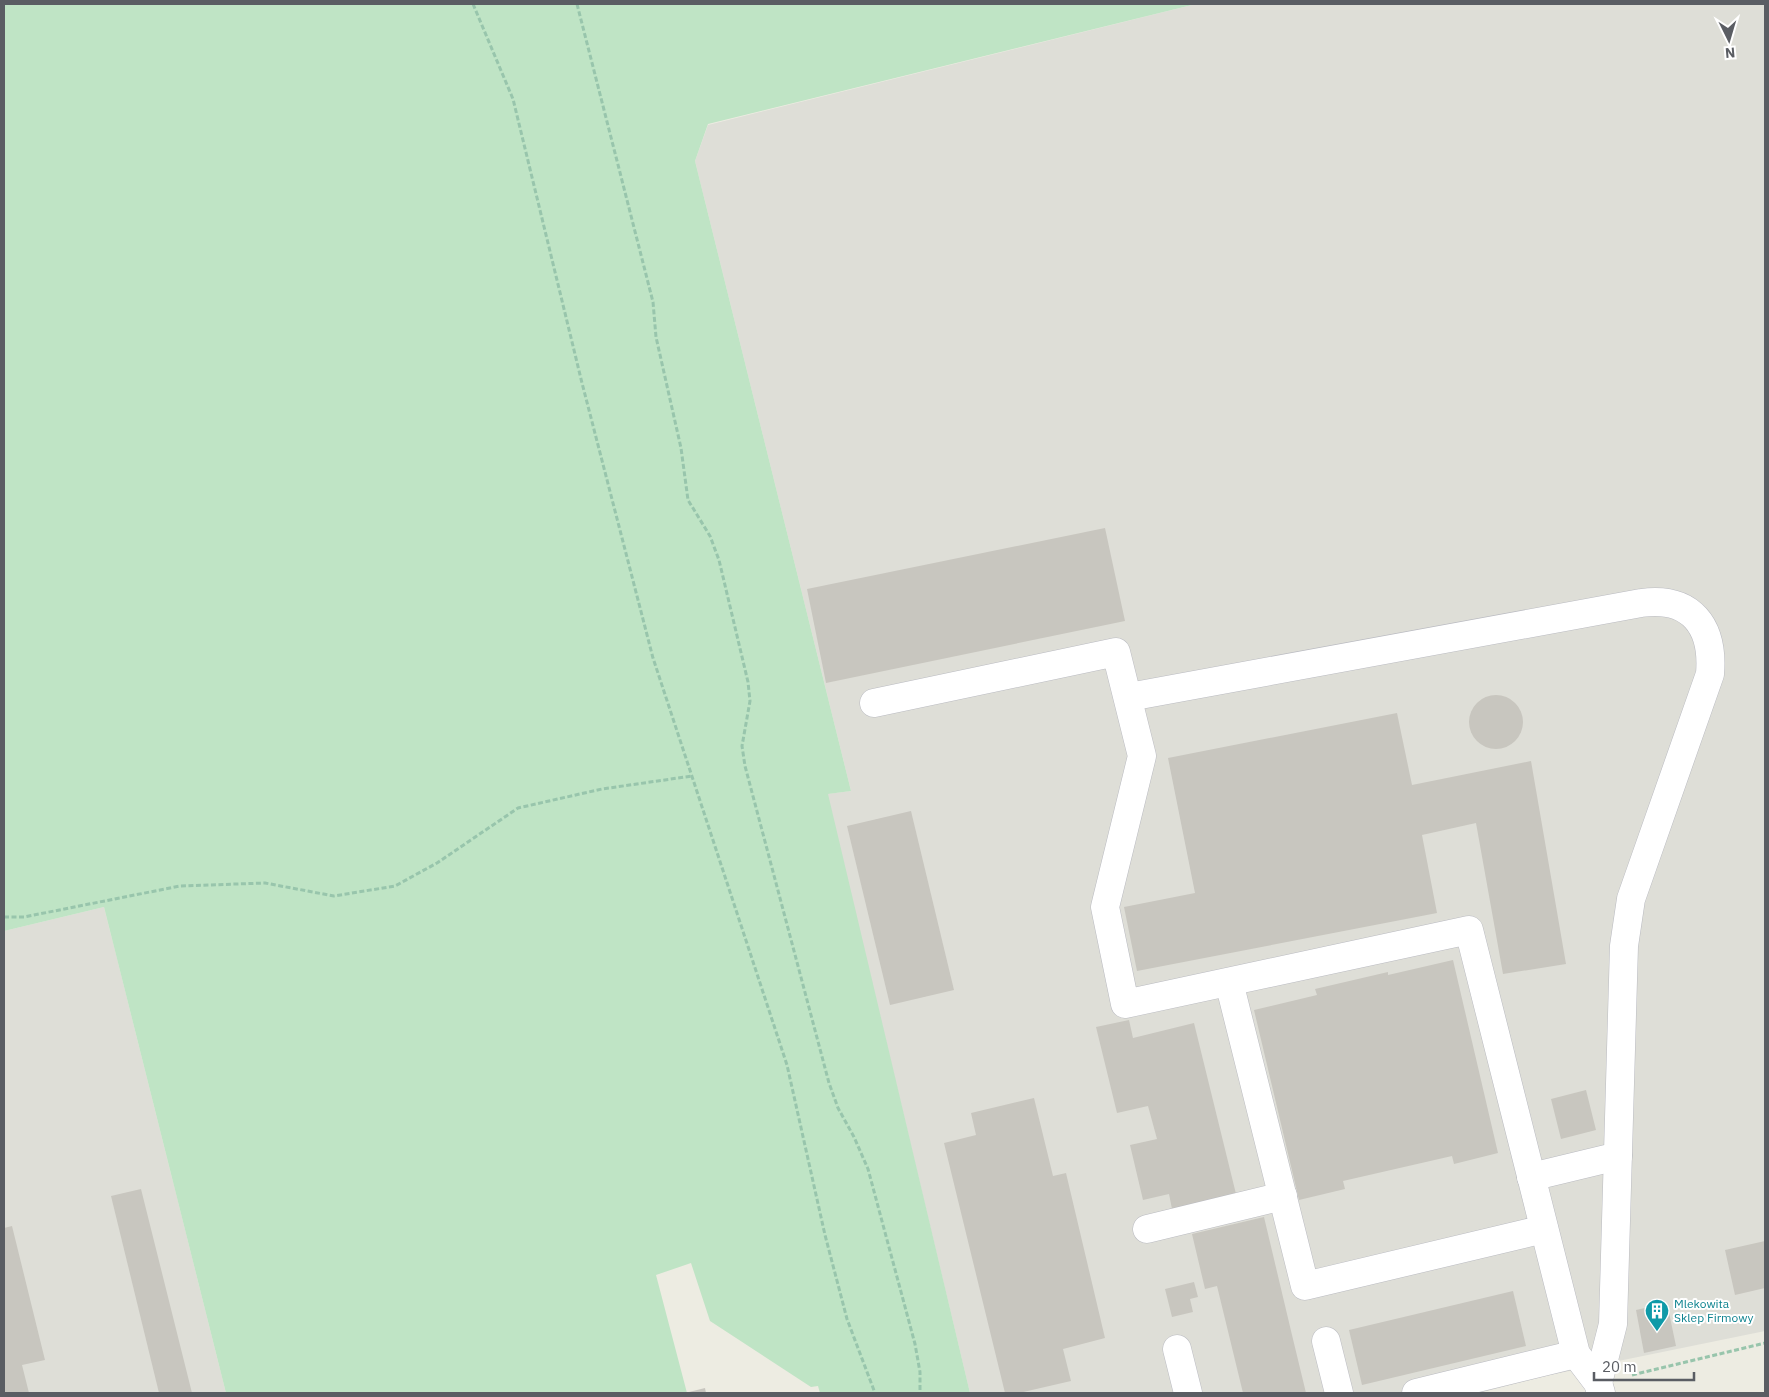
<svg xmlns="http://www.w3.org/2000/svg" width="1769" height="1397" viewBox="0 0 1769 1397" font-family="'IBM Plex Sans',sans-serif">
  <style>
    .industrial { fill: #deded7 }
    .green { fill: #bfe4c5 }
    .building { fill: #c8c6bf }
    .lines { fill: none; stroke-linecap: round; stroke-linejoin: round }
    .minor-casing { stroke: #babbc1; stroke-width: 29 }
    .path { stroke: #98c5ac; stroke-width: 3; stroke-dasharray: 5 2.5; stroke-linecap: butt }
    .minor { stroke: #fff; stroke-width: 28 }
    .labels { text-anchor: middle; stroke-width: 4; stroke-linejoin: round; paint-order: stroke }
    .culture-label { font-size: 12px; fill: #0d838f; stroke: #fff; text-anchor: start }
  </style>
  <rect width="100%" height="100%" fill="#edece2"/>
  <g class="industrial">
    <path d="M 1196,4 L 1765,4 L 1765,1331 L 1550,1375 L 1479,1393 L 970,1393 L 827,794 L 851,791 L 695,161 L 708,125 Z"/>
    <path d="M 104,907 L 226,1393 L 4,1393 L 4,931 Z"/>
  </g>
  <path class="green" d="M 4,4 L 1196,4 L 708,124 L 695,161 L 851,791 L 828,794 L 970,1393 L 820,1393 L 818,1386 L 811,1387 L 710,1321 L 691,1263 L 656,1275 L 687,1393 L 226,1393 L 104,907 L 4,931 Z"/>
  <g class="building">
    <path d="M 1105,528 L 1125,621 L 826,683 L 807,589 Z"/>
    <circle cx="1496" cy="722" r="27"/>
    <path d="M 1397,713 L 1412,785 L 1531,761 L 1566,964 L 1503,974 L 1476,823 L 1422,835 L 1437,913 L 1137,971 L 1124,907 L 1195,893 L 1168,758 Z"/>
    <path d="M 911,811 L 954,990 L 890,1005 L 847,826 Z"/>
    <path d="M 1453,960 L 1498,1153 L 1454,1164 L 1452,1156 L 1343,1181 L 1345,1189 L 1299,1200 L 1254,1010 L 1317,995 L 1315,989 L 1388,972 L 1388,975 Z"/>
    <path d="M 1129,1020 L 1133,1038 L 1194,1023 L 1236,1194 L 1172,1209 L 1169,1194 L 1143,1200 L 1130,1145 L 1157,1139 L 1148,1106 L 1117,1113 L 1096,1027 Z"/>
    <path d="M 1586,1090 L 1596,1130 L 1561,1139 L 1551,1099 Z"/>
    <path d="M 1034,1098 L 1053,1176 L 1066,1173 L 1105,1338 L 1063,1349 L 1071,1381 L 1019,1393 L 1005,1393 L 944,1143 L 976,1135 L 971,1113 Z"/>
    <path d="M 141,1189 L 192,1393 L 159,1393 L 111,1196 Z"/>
    <path d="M 1264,1217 L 1292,1335 L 1306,1393 L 1243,1393 L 1217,1286 L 1205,1289 L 1192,1234 Z"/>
    <path d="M 12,1226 L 45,1360 L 22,1365 L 29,1393 L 4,1393 L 4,1228 Z"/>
    <path d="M 1765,1241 L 1765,1288 L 1735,1295 L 1725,1250 Z"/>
    <path d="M 1194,1282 L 1198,1297 L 1190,1299 L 1193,1312 L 1172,1317 L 1165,1289 Z"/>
    <path d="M 1513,1291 L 1526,1346 L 1362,1385 L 1349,1330 Z"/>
    <path d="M 1667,1303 L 1676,1346 L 1644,1353 L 1636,1310 Z"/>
    <path d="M 705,1388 L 706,1393 L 685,1393 Z"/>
  </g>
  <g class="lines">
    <defs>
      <g id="minor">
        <path d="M 1129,697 L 1641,603 C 1691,596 1714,626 1710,674 L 1631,899 L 1624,946 L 1613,1324 L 1598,1383"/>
        <path d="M 874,703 L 1116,652 L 1142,756 L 1105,907 L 1125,1004 L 1469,930 L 1576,1354 L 1598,1383 L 1601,1393"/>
        <path d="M 1229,982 L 1305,1286 L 1544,1229"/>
        <path d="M 1531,1177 L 1618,1156"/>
        <path d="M 1147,1229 L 1283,1196"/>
        <path d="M 1326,1341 L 1339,1393"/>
        <path d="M 1177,1349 L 1188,1393"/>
        <path d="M 1416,1393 L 1576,1354"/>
      </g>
    </defs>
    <use href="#minor" class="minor-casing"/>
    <g class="path">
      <path d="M 473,4 L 513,99 L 582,383 L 653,658 L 787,1065 L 825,1235 L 847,1319 L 875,1393"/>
      <path d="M 577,4 L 653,302 L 656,337 L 681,448 L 688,500 L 710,536 L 719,560 L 748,682 L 750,701 L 742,746 L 745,766 L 829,1083 L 838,1108 L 854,1137 L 868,1169 L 915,1344 L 920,1372 L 920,1393"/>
      <path d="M 4,917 L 24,917 L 180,886 L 265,883 L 334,896 L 395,886 L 437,863 L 518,808 L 602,789 L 692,776"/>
      <path d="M 1632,1375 L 1765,1343"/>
    </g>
    <use href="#minor" class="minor"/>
  </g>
  <defs>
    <symbol id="building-pin" viewBox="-11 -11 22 30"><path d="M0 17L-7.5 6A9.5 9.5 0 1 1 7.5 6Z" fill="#0f9aa8" stroke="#fff"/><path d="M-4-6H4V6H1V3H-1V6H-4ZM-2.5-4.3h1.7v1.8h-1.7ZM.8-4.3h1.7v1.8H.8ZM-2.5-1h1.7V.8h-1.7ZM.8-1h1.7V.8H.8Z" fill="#fff"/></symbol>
  </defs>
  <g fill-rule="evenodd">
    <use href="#building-pin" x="1643" y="1297" width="28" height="38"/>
  </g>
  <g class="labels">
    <g class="culture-label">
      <text x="1674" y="1308">Mlekowita<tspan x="1674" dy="14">Sklep Firmowy</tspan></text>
    </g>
  </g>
  <rect width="1769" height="1397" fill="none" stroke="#5a5d63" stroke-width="10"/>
  <g transform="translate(1729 40) rotate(175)" stroke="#ffffff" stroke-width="4" paint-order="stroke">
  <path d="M0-4L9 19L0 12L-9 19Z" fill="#5a5d63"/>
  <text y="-8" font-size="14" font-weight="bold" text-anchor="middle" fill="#5a5d63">N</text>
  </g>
  <path d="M1594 1372v8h100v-8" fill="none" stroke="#5a5d63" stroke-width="2.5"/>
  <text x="1602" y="1372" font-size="15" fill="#5a5d63" stroke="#ffffff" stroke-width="4" paint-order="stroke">20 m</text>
</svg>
